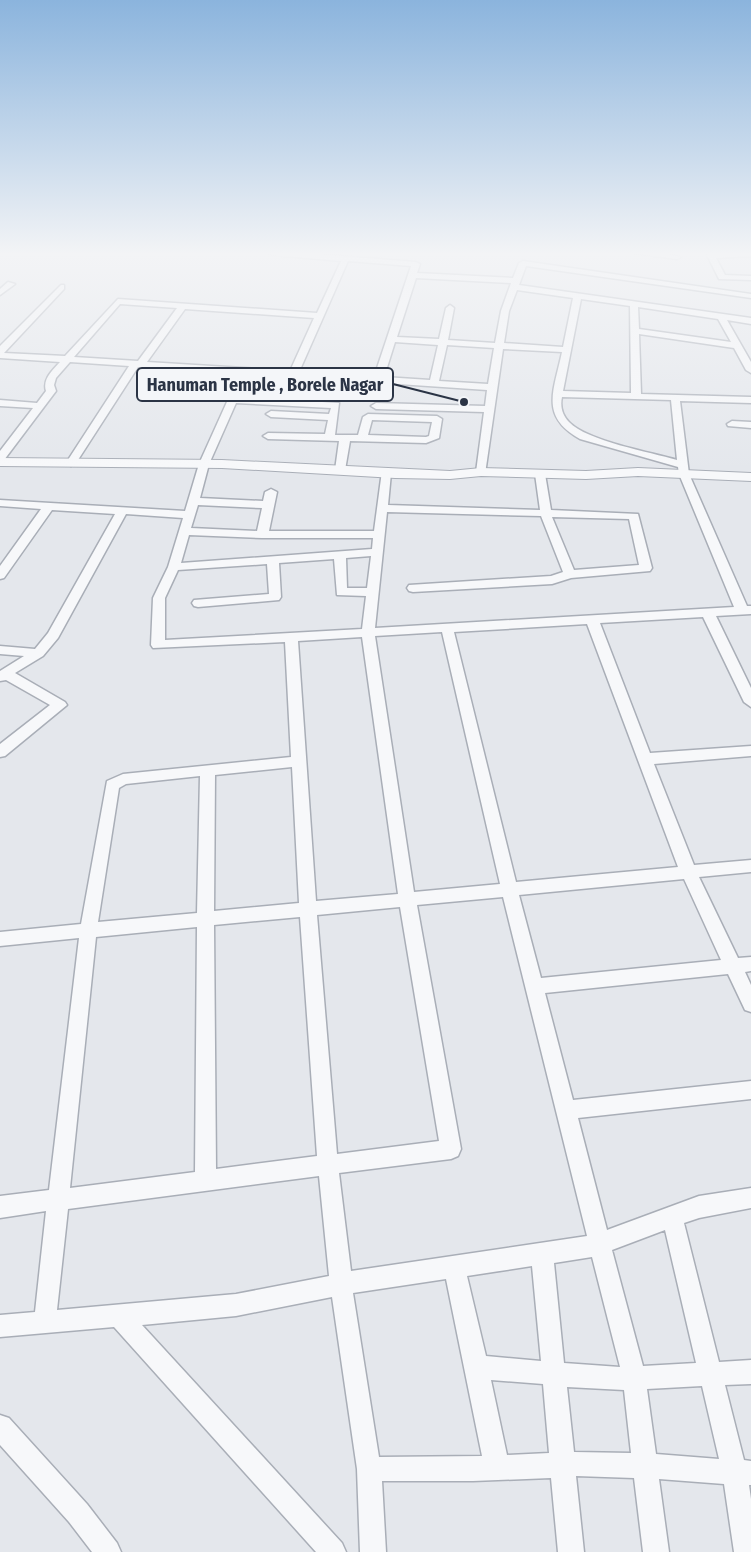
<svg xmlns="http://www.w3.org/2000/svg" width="751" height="1552" viewBox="0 0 751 1552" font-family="'Fira Sans Condensed',sans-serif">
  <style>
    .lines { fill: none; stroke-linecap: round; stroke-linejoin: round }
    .minor-casing { stroke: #a9aeb7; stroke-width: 3 }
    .tertiary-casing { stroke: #a9aeb7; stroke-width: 2 }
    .minor { fill: #f7f8fa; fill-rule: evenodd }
    .tertiary { fill: #f7f8fa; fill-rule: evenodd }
    .leader { fill: none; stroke: #2b3445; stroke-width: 2 }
    .callout-dot { fill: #2b3445; stroke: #f4f6f9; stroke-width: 2 }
    .callout { fill: #f4f6f9; stroke: #2b3445; stroke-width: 2 }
    .callout-label { font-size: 18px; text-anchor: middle; font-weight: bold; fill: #2b3445 }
  </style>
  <rect width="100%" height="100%" fill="#e4e7ec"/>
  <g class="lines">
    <defs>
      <g id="minor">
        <path d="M 269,253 L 303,253 L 416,262 L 420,264 L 417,273 L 513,278 L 519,263 L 523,261 L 751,294 L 751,298 L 526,266 L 519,285 L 751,318 L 751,324 L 727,320 L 751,362 L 751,373 L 746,370 L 734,348 L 639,334 L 641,394 L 751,397 L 751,403 L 680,401 L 689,474 L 747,606 L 751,606 L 751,614 L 716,616 L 751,688 L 751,707 L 744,702 L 703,617 L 600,623 L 650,753 L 751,746 L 751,756 L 654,764 L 694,865 L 751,860 L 751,872 L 699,877 L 738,958 L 751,957 L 751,971 L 745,972 L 751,985 L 751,1012 L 745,1010 L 728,974 L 545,993 L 573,1100 L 751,1081 L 751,1099 L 578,1118 L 607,1230 L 699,1196 L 751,1188 L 751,1208 L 699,1218 L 684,1223 L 719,1362 L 751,1360 L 751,1384 L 725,1385 L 744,1460 L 751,1461 L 751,1485 L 749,1485 L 751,1499 L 751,1552 L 734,1552 L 724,1484 L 659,1479 L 669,1552 L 643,1552 L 634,1478 L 576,1476 L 584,1552 L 558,1552 L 551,1478 L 473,1481 L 382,1481 L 386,1552 L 360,1552 L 357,1469 L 332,1297 L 236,1316 L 142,1325 L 342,1543 L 346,1552 L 316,1552 L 114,1327 L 0,1337 L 0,1315 L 35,1312 L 46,1211 L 0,1218 L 0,1196 L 49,1190 L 79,938 L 0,946 L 0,932 L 81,924 L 107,781 L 123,774 L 291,757 L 285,642 L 153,648 L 151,645 L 153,598 L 168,567 L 183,518 L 126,514 L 58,638 L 43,656 L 15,673 L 65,702 L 67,705 L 5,756 L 0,757 L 0,744 L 50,705 L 6,680 L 0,681 L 0,671 L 24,656 L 0,654 L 0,646 L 35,649 L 48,633 L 115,514 L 52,510 L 4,578 L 0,579 L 0,566 L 41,509 L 0,506 L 0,500 L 185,511 L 199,464 L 240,373 L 138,367 L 76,463 L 71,466 L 66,463 L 129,366 L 70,362 L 56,378 L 54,385 L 56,391 L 4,460 L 0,461 L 0,451 L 33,408 L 0,406 L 0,400 L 37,403 L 46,391 C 42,379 53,370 60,362 L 0,358 L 0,346 L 61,285 L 64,285 L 64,289 L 4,353 L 65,356 L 118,299 L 317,313 L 341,261 L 273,255 ZM 348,261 L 411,266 L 374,377 L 299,372 ZM 416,278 L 511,283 L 501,311 L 495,343 L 448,340 L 454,308 L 450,305 L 446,308 L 439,339 L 397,337 ZM 517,290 L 573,298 L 563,347 L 504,343 L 509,311 ZM 581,299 L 630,306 L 631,393 L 563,391 ZM 120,304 L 177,308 L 138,361 L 74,357 ZM 638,307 L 718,319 L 731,342 L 639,329 ZM 185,309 L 314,318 L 290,371 L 147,362 ZM 395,342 L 438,345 L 430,380 L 384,377 ZM 447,345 L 494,348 L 488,384 L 439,381 ZM 503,349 L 562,352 C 554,391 539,416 580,439 L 678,467 L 679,474 L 734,607 L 375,628 L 387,512 L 541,516 L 563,572 L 551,576 L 409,585 L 407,588 L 409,591 L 413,592 L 552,584 L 571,578 L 650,571 L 652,568 L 638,514 L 551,510 L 545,474 L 540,471 L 535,474 L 540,510 L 388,505 L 391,473 L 390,471 L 382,471 L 374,531 L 269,531 L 277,492 L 271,489 L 265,492 L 263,501 L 200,498 L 209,464 L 236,403 L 331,408 L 329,414 L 271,411 L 266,414 L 271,417 L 328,420 L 325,434 L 268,433 L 263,436 L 268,439 L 339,441 L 335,470 L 340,473 L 345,470 L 350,441 L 426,443 L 439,438 L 442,419 L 437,416 L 368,414 L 363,417 L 358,435 L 335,435 L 339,403 L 239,397 L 249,374 L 487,390 L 485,406 L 376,403 L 371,406 L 376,409 L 484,412 L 476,472 L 481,475 L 485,474 ZM 562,397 L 671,400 L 677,460 C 650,452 587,441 569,422 C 562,415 560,406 562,397 ZM 372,420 L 432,422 L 429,436 L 426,437 L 368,435 ZM 198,505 L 262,508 L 257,531 L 191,528 ZM 552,517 L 629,519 L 639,565 L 574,570 ZM 189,535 L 262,538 L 373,538 L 372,549 L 181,563 ZM 371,556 L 367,588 L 347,588 L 346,558 ZM 334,559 L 337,595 L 366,596 L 362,629 L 165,640 L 165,598 L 178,570 L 267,564 L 269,594 L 194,600 L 192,603 L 194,606 L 198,607 L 279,600 L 281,597 L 279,563 ZM 587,624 L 678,867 L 516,882 L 454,632 ZM 442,632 L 500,884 L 414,892 L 375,636 ZM 362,637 L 398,894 L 316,901 L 298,641 ZM 292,767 L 299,903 L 214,911 L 215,775 ZM 200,776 L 197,913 L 98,922 L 119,788 L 126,784 ZM 684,879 L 721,960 L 541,978 L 519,895 ZM 503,897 L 587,1236 L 351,1271 L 339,1173 L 451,1159 L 458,1156 L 461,1149 L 417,905 ZM 400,907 L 439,1141 L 337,1154 L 317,915 ZM 300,917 L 317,1156 L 216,1169 L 214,925 ZM 197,927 L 195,1172 L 70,1188 L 96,937 ZM 319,1176 L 329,1276 L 236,1294 L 57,1310 L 68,1209 ZM 665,1230 L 696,1363 L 643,1366 L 612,1250 ZM 592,1257 L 620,1367 L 564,1363 L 554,1263 ZM 532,1266 L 541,1361 L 486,1356 L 467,1276 ZM 446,1279 L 482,1456 L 379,1457 L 353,1293 ZM 491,1380 L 543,1384 L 549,1453 L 507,1455 ZM 702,1386 L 719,1459 L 656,1454 L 647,1389 ZM 567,1387 L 624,1390 L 631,1453 L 574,1452 Z"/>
        <path d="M 633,253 L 660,253 L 681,257 L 677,259 Z"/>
        <path d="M 706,253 L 751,253 L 751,256 L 716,258 L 725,275 L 751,276 L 751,280 L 719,279 Z"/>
        <path d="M 8,282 L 15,284 L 0,295 L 0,289 Z"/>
        <path d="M 732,421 L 751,422 L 751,428 L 728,426 L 727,424 Z"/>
        <path d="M 0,1415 L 9,1418 L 87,1504 L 117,1543 L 121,1552 L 92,1552 L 69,1522 L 0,1445 Z"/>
      </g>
      <path id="tertiary" d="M 0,458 L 222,460 L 450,471 L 481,468 L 586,471 L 638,468 L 751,473 L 751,481 L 638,476 L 586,479 L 481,476 L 450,479 L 395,478 L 222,468 L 0,466 Z"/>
    </defs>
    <use href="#minor" class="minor-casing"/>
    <use href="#tertiary" class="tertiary-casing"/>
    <use href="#minor" class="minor"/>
    <use href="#tertiary" class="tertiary"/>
  </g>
  <linearGradient id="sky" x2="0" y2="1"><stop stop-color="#8bb4dd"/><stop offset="0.54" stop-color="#f3f4f6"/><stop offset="1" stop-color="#f3f4f6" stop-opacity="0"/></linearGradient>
  <rect width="751" height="470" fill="url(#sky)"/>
  <path class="leader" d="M464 402L393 384"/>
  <circle class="callout-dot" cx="464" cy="402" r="5"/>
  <rect class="callout" x="137" y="368" width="256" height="33" rx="5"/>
  <g class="callout-label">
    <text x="265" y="391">Hanuman Temple , Borele Nagar</text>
  </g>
</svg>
